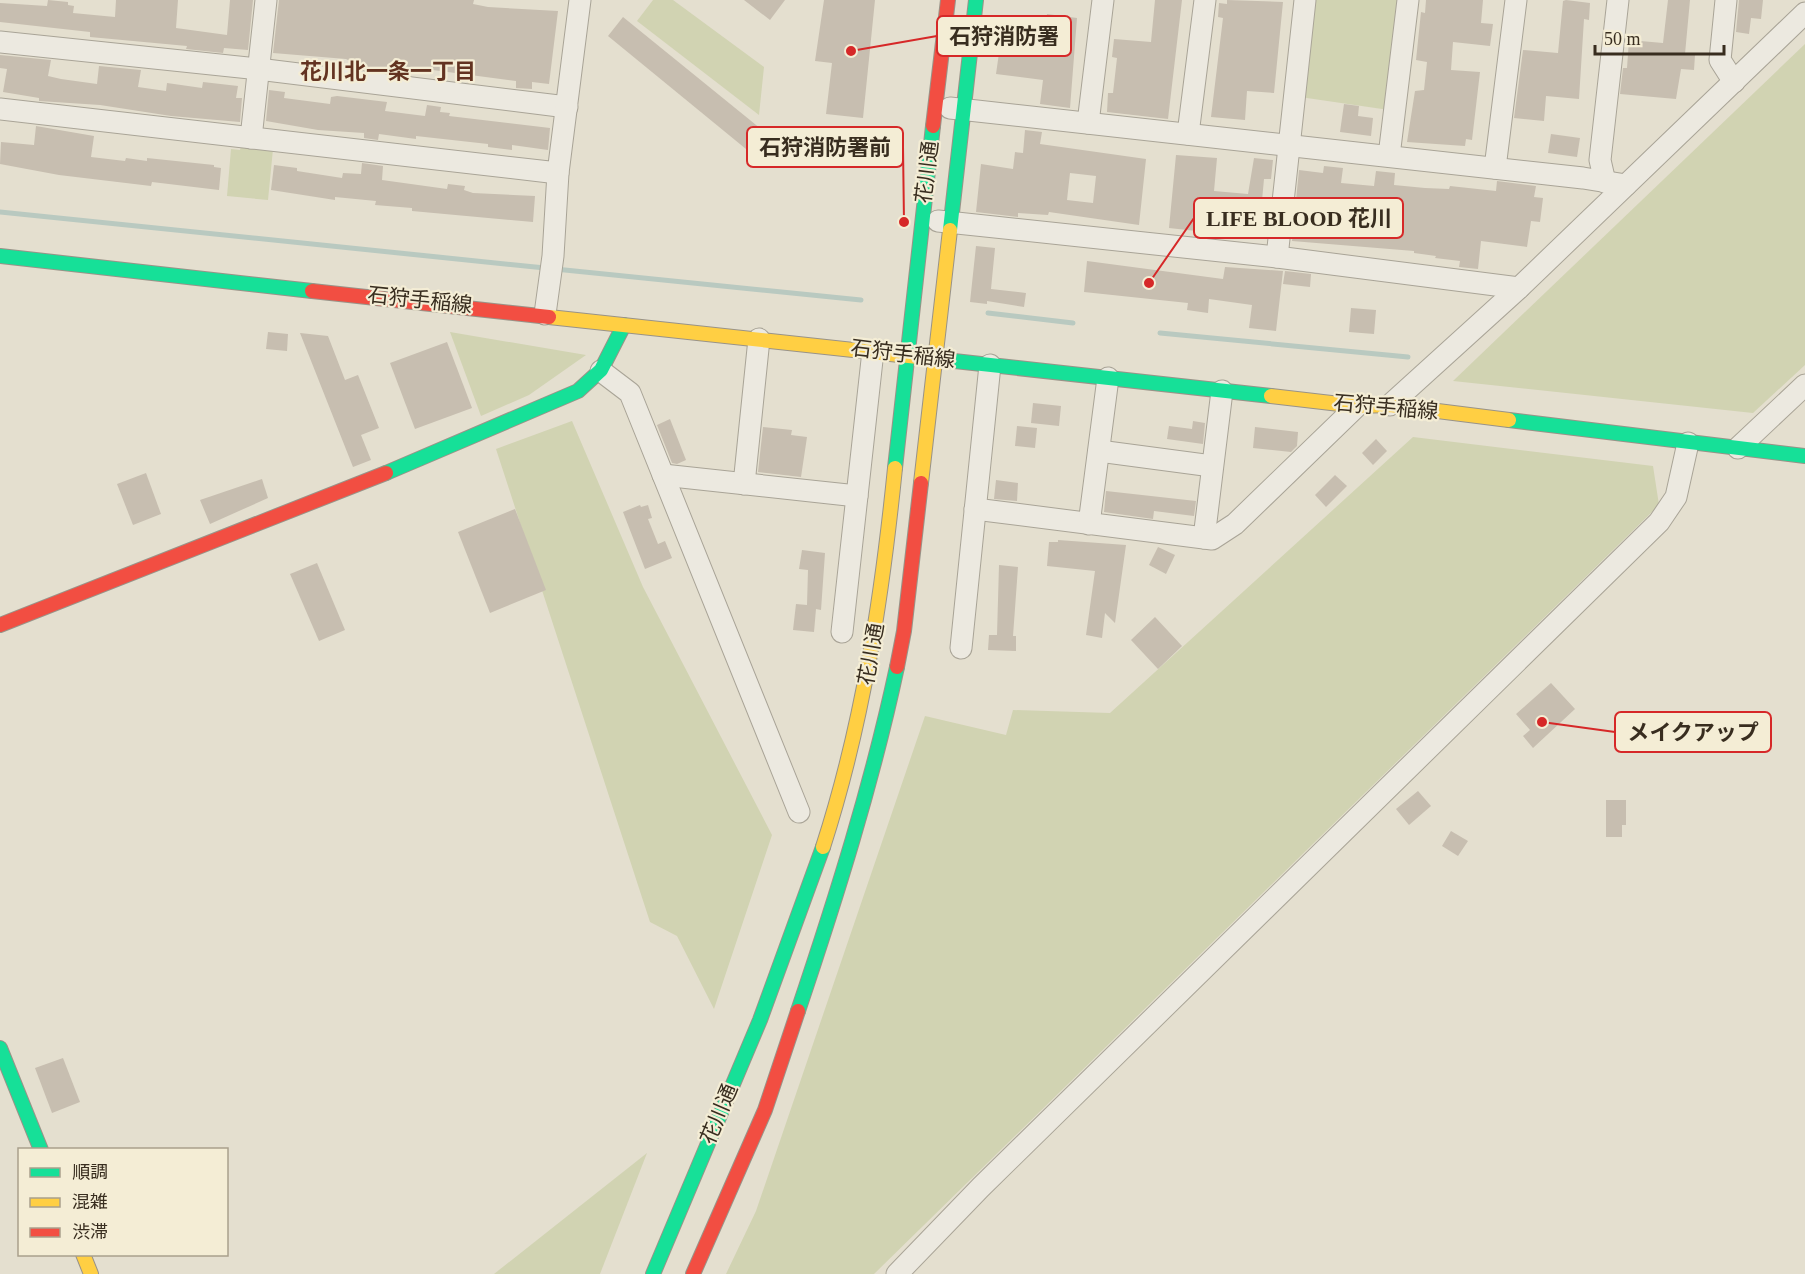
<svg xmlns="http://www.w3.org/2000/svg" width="1805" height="1274" viewBox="0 0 1805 1274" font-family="'Times New Roman','Noto Sans JP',serif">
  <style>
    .green { fill: #d1d3b2 }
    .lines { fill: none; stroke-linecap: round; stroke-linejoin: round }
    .stream { stroke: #b9c9c0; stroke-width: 5 }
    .building { fill: #c7beb0; fill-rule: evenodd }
    .street-casing { stroke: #a9a497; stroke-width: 23 }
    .fast-casing { stroke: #999388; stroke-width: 16 }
    .slow-casing { stroke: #999388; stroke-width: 16 }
    .jam-casing { stroke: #999388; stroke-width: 16 }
    .street { stroke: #ece9e0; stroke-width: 21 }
    .fast { stroke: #16e098; stroke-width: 14 }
    .slow { stroke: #ffcf43; stroke-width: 14 }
    .jam { stroke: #f24e42; stroke-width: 14 }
    .labels { text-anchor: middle; stroke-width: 4.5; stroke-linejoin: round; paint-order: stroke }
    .street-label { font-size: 21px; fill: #382d1f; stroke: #f4edd5 }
    .neighbourhood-label { font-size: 22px; font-weight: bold; fill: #633321; stroke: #f4edd5 }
    .leader { fill: none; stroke: #d62828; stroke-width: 2 }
    .callout-dot { fill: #d62828; stroke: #f4edd5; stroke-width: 2 }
    .callout { fill: #f4edd5; stroke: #d62828; stroke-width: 2 }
    .callout-label { font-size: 22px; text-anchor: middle; font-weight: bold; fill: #382d1f }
  </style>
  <rect width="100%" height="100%" fill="#e4dfcf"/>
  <g class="green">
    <path d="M 653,0 L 673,0 L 764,67 L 759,115 L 637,21 Z"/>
    <path d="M 1308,0 L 1408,0 L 1389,110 L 1300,97 Z"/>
    <path d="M 1805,44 L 1805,365 L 1753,413 L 1453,381 Z"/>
    <path d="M 241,146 L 273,149 L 268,200 L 227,196 L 231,149 L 240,150 Z"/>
    <path d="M 450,332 L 586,355 L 529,395 L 481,416 Z"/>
    <path d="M 572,421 L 643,587 L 772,835 L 714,1009 L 677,936 L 650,922 L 496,449 Z"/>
    <path d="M 1413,437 L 1653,466 L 1659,505 L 874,1274 L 726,1274 L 756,1211 L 925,716 L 1006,735 L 1013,710 L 1110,713 Z"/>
    <path d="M 647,1153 L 600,1274 L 494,1274 Z"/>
  </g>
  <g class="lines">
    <g class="stream">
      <path d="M 0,212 L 545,268"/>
      <path d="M 555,269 L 861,300"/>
      <path d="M 988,313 L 1073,323"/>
      <path d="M 1160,333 L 1408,357"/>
    </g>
  </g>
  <g class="building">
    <path d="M 48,0 L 68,2 L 68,5 L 74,6 L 73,13 L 115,17 L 116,0 L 178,0 L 176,28 L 227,35 L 230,0 L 253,0 L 248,50 L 224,48 L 223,53 L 186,49 L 187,46 L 90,37 L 90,32 L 0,22 L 0,3 L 47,6 Z"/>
    <path d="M 279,0 L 474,0 L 473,4 L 488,7 L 558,11 L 549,84 L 532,82 L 532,89 L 516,88 L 516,81 L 395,65 L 394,71 L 350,65 L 350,61 L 346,59 L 273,53 Z"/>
    <path d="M 744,0 L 785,0 L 770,20 Z"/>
    <path d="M 824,0 L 875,0 L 863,118 L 826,114 L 832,63 L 815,61 Z"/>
    <path d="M 1155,0 L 1182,0 L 1168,119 L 1107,112 L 1108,93 L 1113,93 L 1117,58 L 1112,57 L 1114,39 L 1151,42 Z"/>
    <path d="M 1227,0 L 1283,2 L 1274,93 L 1247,91 L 1245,120 L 1211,117 L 1223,18 L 1218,17 L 1219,3 L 1227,4 Z"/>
    <path d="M 1426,0 L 1483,0 L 1481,23 L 1493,24 L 1490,46 L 1453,42 L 1451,70 L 1480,72 L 1472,140 L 1466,139 L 1465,146 L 1407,142 L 1415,91 L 1424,90 L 1427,62 L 1416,60 L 1421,12 L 1425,13 Z"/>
    <path d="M 1566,0 L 1590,3 L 1589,20 L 1584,19 L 1579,99 L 1546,96 L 1544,121 L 1514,118 L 1523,50 L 1558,53 L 1563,1 Z"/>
    <path d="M 1668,0 L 1690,0 L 1685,54 L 1695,55 L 1694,70 L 1681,69 L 1676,99 L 1620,94 L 1623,68 L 1627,68 L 1629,40 L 1663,43 Z"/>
    <path d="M 1739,0 L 1763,0 L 1761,19 L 1751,18 L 1749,34 L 1736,32 Z"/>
    <path d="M 1047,14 L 1077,18 L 1070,108 L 1040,104 L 1043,80 L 996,74 L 1001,39 L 1022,41 L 1023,34 L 1044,37 Z"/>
    <path d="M 623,17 L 761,129 L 746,149 L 608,36 Z"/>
    <path d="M 0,55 L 51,60 L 48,76 L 61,79 L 97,84 L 99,66 L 141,70 L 138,87 L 166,91 L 167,83 L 202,88 L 203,82 L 238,86 L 236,98 L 242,98 L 240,122 L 171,116 L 100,105 L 39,101 L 39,98 L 3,92 L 7,69 L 0,68 Z"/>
    <path d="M 269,90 L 285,92 L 284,98 L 330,104 L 331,97 L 337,96 L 387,102 L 385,111 L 425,116 L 427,105 L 441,107 L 440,112 L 450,113 L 449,116 L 550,128 L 548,150 L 512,145 L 512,150 L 488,147 L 488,144 L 416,136 L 416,139 L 379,134 L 378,140 L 364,138 L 364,133 L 318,130 L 266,121 Z"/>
    <path d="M 1344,104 L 1359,106 L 1358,116 L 1373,118 L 1371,136 L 1340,132 Z"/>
    <path d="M 36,126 L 94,136 L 91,157 L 125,161 L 126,158 L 147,161 L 147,158 L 214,165 L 214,167 L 221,168 L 219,190 L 152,182 L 151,186 L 59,175 L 0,164 L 1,142 L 34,145 Z"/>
    <path d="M 1025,130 L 1042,132 L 1040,144 L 1146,159 L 1139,225 L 1049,212 L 1048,215 L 1018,213 L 1018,217 L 976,212 L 981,164 L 1013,169 L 1015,152 L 1023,153 ZM 1070,173 L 1096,176 L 1093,203 L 1067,200 Z"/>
    <path d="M 1551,134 L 1580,138 L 1577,157 L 1548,153 Z"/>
    <path d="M 1176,155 L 1217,158 L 1214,191 L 1248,194 L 1254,158 L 1273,160 L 1271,179 L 1264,179 L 1261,211 L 1269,212 L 1266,237 L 1244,235 L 1245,228 L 1214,225 L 1214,233 L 1169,228 Z"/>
    <path d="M 362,163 L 383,166 L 382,180 L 447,189 L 448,184 L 465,186 L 464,190 L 473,193 L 535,196 L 533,222 L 412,211 L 412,208 L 375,205 L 376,201 L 335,197 L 335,200 L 271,190 L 274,165 L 297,168 L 297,171 L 342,178 L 343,173 L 361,174 Z"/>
    <path d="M 1324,166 L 1343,168 L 1341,183 L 1374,186 L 1376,171 L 1395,173 L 1394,185 L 1425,188 L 1449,189 L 1450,186 L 1496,191 L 1497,181 L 1536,186 L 1534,197 L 1543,198 L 1540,222 L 1531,221 L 1527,247 L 1481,241 L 1478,269 L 1459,267 L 1460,261 L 1435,258 L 1436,256 L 1414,253 L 1414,251 L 1292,241 L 1299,170 L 1323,173 Z"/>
    <path d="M 976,246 L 995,248 L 991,289 L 1026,293 L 1024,307 L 987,301 L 987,304 L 970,302 Z"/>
    <path d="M 1087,261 L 1223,279 L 1225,267 L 1283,271 L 1276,331 L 1249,328 L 1252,305 L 1209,299 L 1208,313 L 1187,310 L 1188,303 L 1084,292 Z"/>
    <path d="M 1285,271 L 1311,274 L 1310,287 L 1283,284 Z"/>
    <path d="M 1351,308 L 1376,310 L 1374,334 L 1349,332 Z"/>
    <path d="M 268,332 L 288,334 L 287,351 L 266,349 Z"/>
    <path d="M 300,333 L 328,336 L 345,380 L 358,375 L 379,428 L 361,435 L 371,460 L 353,467 Z"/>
    <path d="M 447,342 L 472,408 L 415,429 L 390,363 Z"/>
    <path d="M 1033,403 L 1061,406 L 1059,426 L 1031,423 Z"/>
    <path d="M 670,419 L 686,460 L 677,464 L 672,463 L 657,425 Z"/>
    <path d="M 1193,421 L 1205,423 L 1203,444 L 1167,439 L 1169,426 L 1192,429 Z"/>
    <path d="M 1017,426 L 1037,428 L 1035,448 L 1015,446 Z"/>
    <path d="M 763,427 L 792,430 L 791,435 L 807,437 L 801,477 L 758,472 Z"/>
    <path d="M 1255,427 L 1298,432 L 1297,446 L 1291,452 L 1253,448 Z"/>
    <path d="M 1376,439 L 1387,451 L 1373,465 L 1362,453 Z"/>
    <path d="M 146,473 L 161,514 L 133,525 L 117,484 Z"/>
    <path d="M 1335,475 L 1347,486 L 1326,507 L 1315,495 Z"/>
    <path d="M 262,479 L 268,498 L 210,524 L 200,500 Z"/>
    <path d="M 996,480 L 1018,483 L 1017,501 L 994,499 Z"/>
    <path d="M 1106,491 L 1196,501 L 1194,516 L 1154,511 L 1153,519 L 1104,512 Z"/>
    <path d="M 640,505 L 641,507 L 648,505 L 652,518 L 648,519 L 658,544 L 665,541 L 672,558 L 645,569 L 623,512 Z"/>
    <path d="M 515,509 L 546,590 L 490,613 L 458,532 Z"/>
    <path d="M 1058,540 L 1126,545 L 1115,623 L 1105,613 L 1102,638 L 1086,635 L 1095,571 L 1047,566 L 1049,542 L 1058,542 Z"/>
    <path d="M 1158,547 L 1175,555 L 1166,574 L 1149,565 Z"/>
    <path d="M 802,550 L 825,553 L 821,610 L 816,609 L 814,632 L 793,630 L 796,604 L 807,605 L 808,570 L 799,569 Z"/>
    <path d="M 317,563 L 345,630 L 319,641 L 290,574 Z"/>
    <path d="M 999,565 L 1018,567 L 1013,636 L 1016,636 L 1016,651 L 988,650 L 989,635 L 997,635 Z"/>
    <path d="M 1155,617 L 1182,646 L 1158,669 L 1131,640 Z"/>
    <path d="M 1551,683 L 1575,709 L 1533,748 L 1523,736 L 1530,730 L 1516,714 Z"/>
    <path d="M 1418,791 L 1431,806 L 1409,825 L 1396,809 Z"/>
    <path d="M 1606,800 L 1626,800 L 1626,825 L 1622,825 L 1622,837 L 1606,837 Z"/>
    <path d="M 1451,831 L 1468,841 L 1458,856 L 1442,846 Z"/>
    <path d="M 63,1058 L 80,1102 L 52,1113 L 35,1068 Z"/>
  </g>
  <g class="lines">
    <defs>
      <g id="street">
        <path d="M 1726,0 L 1720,60 L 1734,82"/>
        <path d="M 0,42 L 258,69 L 567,107"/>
        <path d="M 950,108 L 1583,178 L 1626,185"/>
        <path d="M 0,109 L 558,173"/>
        <path d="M 1088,123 L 1103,0"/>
        <path d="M 1188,134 L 1205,0"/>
        <path d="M 251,138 L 266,0"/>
        <path d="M 1389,156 L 1408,0"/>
        <path d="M 1495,168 L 1516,0"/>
        <path d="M 1605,182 L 1600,160 L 1618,0"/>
        <path d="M 938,221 L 1277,257 L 1519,288"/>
        <path d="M 1277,257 L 1305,0"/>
        <path d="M 545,314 L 553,256 L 558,173 L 580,0"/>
        <path d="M 601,371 L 630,393 L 799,812"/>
        <path d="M 1390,405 L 1519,288 L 1805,13"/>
        <path d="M 1738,448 L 1805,385"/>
        <path d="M 1099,451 L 1212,466"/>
        <path d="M 663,475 L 857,496"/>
        <path d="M 744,484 L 759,339"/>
        <path d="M 975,509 L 1212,539 L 1235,524 L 1357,406"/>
        <path d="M 1089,524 L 1108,378"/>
        <path d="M 1204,538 L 1222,391"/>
        <path d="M 842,632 L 873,351"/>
        <path d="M 961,648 L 990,365"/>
        <path d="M 897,1274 L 981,1187 L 1659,522 L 1676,497 L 1688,443"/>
      </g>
      <g id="fast">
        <path d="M 950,230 L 976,0"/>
        <path d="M 0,256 L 312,291"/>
        <path d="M 918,357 L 1271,396"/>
        <path d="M 1509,420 L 1805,456"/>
        <path d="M 895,468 L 933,126"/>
        <path d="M 386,473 L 578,391 L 601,370 L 624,325"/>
        <path d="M 798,1011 C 836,898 872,784 897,667"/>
        <path d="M 0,1048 L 41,1150"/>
        <path d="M 653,1274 L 760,1020 L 823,847"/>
      </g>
      <g id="slow">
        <path d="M 549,317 L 918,357"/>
        <path d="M 1271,396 L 1357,406 L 1390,405 L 1509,420"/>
        <path d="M 921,483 L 950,230"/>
        <path d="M 823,847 C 863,723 882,597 895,468"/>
        <path d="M 83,1254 L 91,1274"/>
      </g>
      <g id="jam">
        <path d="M 933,126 L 948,0"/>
        <path d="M 312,291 L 549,317"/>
        <path d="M 0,625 L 386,473"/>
        <path d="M 897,667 L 904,631 L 921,483"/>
        <path d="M 693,1274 L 765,1110 L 798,1011"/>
      </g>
    </defs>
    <use href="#street" class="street-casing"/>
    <use href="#fast" class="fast-casing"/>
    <use href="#slow" class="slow-casing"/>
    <use href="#jam" class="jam-casing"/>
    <use href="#street" class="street"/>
    <use href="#fast" class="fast"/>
    <use href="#slow" class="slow"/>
    <use href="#jam" class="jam"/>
  </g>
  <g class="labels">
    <g class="street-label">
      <text transform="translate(927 172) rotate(-83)" y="7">花川通</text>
      <text transform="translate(420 300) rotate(6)" y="7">石狩手稲線</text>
      <text transform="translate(903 354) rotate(7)" y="7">石狩手稲線</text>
      <text transform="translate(1386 407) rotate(5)" y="7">石狩手稲線</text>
      <text transform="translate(871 654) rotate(-80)" y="7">花川通</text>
      <text transform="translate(719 1114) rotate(-67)" y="7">花川通</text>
    </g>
    <g class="neighbourhood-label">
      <text x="388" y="79">花川北一条一丁目</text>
    </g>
  </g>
  <path class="leader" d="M851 51L937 36M904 222L903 147M1149 283L1194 218M1542 722L1615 732"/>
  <g class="callout-dot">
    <circle cx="851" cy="51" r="6"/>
    <circle cx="904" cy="222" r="6"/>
    <circle cx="1149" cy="283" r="6"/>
    <circle cx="1542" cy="722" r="6"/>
  </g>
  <g class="callout">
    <rect x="937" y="16" width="134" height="40" rx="6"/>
    <rect x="747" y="127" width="156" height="40" rx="6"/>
    <rect x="1194" y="198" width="209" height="40" rx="6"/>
    <rect x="1615" y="712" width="156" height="40" rx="6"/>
  </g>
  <g class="callout-label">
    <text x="1004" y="44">石狩消防署</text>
    <text x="825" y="155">石狩消防署前</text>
    <text x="1299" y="226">LIFE BLOOD 花川</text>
    <text x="1693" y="740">メイクアップ</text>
  </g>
  <rect x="18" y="1148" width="210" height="108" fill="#f4edd5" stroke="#a9a08c" stroke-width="1.5"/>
  <rect x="30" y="1168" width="30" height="9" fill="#16e098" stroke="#a9a08c" stroke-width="1.5"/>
  <text x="72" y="1178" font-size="18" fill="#382d1f">順調</text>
  <rect x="30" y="1198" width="30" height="9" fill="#ffcf43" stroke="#a9a08c" stroke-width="1.5"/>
  <text x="72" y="1208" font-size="18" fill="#382d1f">混雑</text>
  <rect x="30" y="1228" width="30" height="9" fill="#f24e42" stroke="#a9a08c" stroke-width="1.5"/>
  <text x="72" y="1238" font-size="18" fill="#382d1f">渋滞</text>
  <path d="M1595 45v9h129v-9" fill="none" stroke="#382d1f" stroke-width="3"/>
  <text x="1604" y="45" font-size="18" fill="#382d1f" stroke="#f4edd5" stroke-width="4.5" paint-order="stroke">50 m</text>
</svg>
